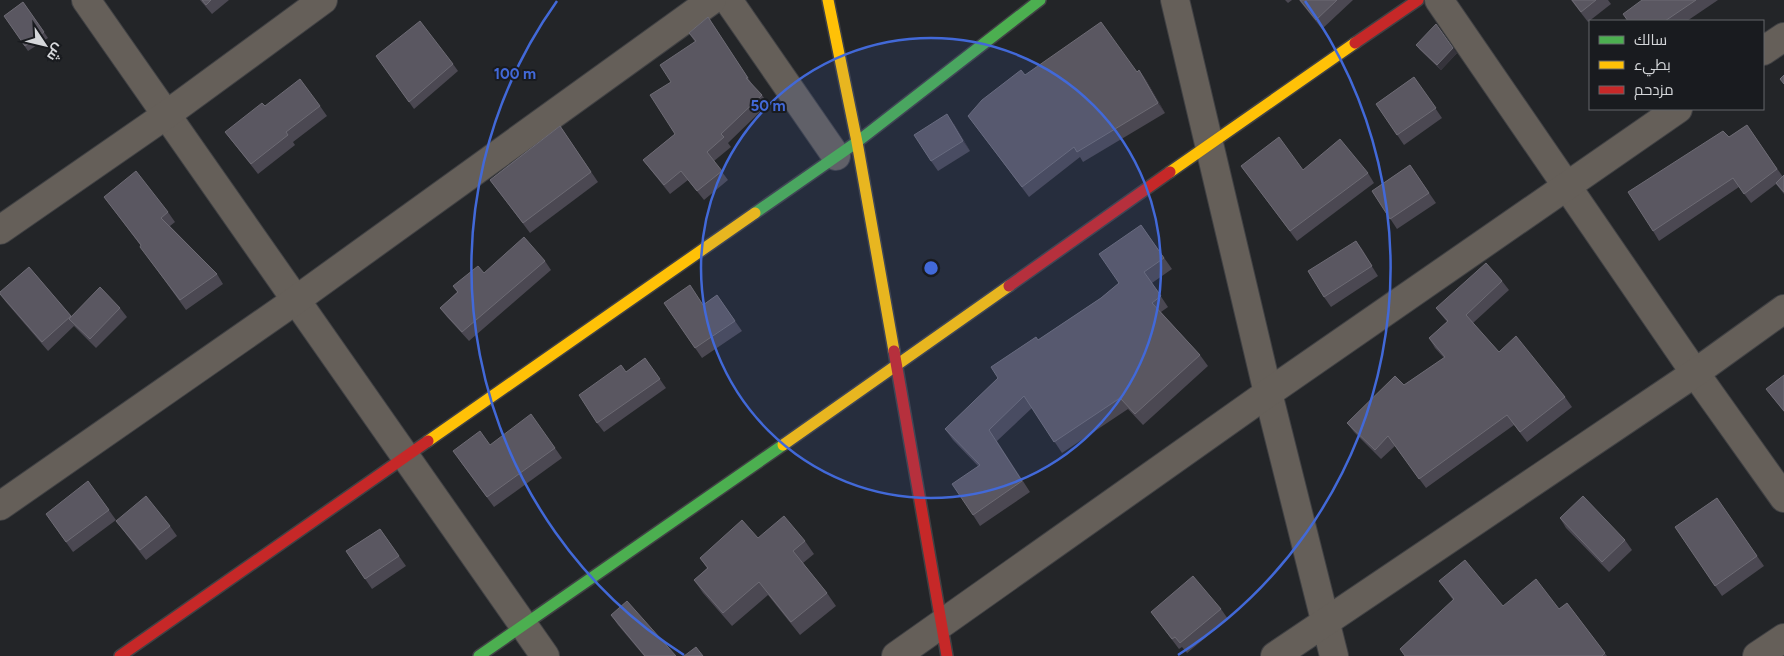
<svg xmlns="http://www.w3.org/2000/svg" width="1784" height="656" viewBox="0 0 1784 656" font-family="Figtree,Cairo,sans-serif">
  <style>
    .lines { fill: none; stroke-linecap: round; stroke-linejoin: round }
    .street-casing { stroke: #404144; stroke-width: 30 }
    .fast-casing { stroke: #404144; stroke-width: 14 }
    .slow-casing { stroke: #404144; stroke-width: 14 }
    .jam-casing { stroke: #404144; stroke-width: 14 }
    .street { stroke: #655f59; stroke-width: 28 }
    .fast { stroke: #4caf50; stroke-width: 11 }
    .slow { stroke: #ffc107; stroke-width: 11 }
    .jam { stroke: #c62828; stroke-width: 11 }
    .wall { fill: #4b4852 }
    .shaded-wall { fill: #35333b }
    .building { fill: #5a5761; stroke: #6d6b74 }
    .ring { fill: none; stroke: #4269d8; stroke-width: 2.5 }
    .centre { fill: #4269d8; stroke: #191b1f; stroke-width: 2.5 }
    .ring-label { font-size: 15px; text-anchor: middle; font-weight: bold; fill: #4269d8; stroke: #191b1f; stroke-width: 4; stroke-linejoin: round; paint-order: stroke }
  </style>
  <rect width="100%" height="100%" fill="#232528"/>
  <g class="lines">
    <defs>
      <g id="street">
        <path d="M 86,0 L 545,656"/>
        <path d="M 728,0 L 836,156"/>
        <path d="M 1175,0 L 1268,393 L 1334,656"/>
        <path d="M 1439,0 L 1695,373 L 1784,498"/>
        <path d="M 1763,51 L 1784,37"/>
        <path d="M 0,230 L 166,115 L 323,0"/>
        <path d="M 0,506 L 296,300 L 712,0"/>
        <path d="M 896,656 L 1268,393 L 1678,109"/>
        <path d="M 1275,656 L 1695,373 L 1784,309"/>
        <path d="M 1757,656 L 1784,638"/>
      </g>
      <g id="fast">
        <path d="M 755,213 L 857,142 L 1040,0"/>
        <path d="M 479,656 L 783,445"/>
      </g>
      <g id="slow">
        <path d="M 828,0 L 857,142 L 894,351"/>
        <path d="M 1170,172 L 1355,43"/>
        <path d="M 428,441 L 755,213"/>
        <path d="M 783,445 L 1009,286"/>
      </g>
      <g id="jam">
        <path d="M 1355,43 L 1418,0"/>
        <path d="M 1009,286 L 1170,172"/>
        <path d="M 894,351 L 947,656"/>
        <path d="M 120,656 L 428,441"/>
      </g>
    </defs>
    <use href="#street" class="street-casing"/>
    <use href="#fast" class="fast-casing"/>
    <use href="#slow" class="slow-casing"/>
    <use href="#jam" class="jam-casing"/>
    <use href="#street" class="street"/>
    <use href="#fast" class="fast"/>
    <use href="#slow" class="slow"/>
    <use href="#jam" class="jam"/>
  </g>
  <g class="wall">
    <path d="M 200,0 L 229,0 L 212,14 Z"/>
    <path d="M 1285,0 L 1292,0 L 1288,3 Z"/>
    <path d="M 1299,0 L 1353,0 L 1322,29 Z"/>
    <path d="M 1571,0 L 1608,0 L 1611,4 L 1588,22 Z"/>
    <path d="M 1642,0 L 1718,0 L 1687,21 L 1628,21 Z"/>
    <path d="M 23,2 L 48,38 L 28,51 L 4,16 Z"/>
    <path d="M 708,17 L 754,87 L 762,95 L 768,104 L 728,143 L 731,147 L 714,161 L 728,180 L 704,200 L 688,180 L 670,194 L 650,169 L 643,160 L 675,134 L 671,82 L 695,42 L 689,33 Z"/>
    <path d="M 1416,45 L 1457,53 L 1441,70 L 1420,50 Z"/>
    <path d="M 376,56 L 453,64 L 458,71 L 414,109 Z"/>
    <path d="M 1139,70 L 1146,80 L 1165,113 L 1083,162 L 1080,157 L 1029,197 L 968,116 L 1025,75 L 1137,72 Z"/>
    <path d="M 1414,77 L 1442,118 L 1404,145 L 1376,104 Z"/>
    <path d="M 320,106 L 327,116 L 293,142 L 295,145 L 258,174 L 225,132 Z"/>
    <path d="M 954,124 L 970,151 L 938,171 L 931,161 Z"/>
    <path d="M 1747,125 L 1783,177 L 1784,175 L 1784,194 L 1776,184 L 1751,203 L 1739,187 L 1659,241 L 1653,231 L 1729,137 Z"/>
    <path d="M 560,126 L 598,182 L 530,233 L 490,180 Z"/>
    <path d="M 1410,165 L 1436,203 L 1397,229 L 1372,191 Z"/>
    <path d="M 1241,166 L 1368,173 L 1374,183 L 1297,241 Z"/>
    <path d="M 104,197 L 168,212 L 175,222 L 170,226 L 217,274 L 223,284 L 186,310 L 147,256 L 141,246 Z"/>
    <path d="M 1141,225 L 1172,269 L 1152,283 L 1168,307 L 1161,312 L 1200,355 L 1208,366 L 1143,425 L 1128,409 L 1062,453 L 1032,408 L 997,441 L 1030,492 L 980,526 L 973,515 L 978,466 L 953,440 L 945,429 L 1038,340 L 1101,298 L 1119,283 Z"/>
    <path d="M 1356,241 L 1378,276 L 1331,307 L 1324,297 Z"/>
    <path d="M 545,261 L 551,270 L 469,341 L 447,317 L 440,308 L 457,292 L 453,286 Z"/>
    <path d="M 29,267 L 71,316 L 120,308 L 127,317 L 96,348 L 74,326 L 48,351 L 5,301 L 0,294 Z"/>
    <path d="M 1502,281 L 1509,290 L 1473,323 L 1499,352 L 1565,397 L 1572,407 L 1527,442 L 1514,425 L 1426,488 L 1395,446 L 1381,459 L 1354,432 L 1347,423 L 1444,358 L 1435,348 L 1429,338 L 1447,322 L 1436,308 Z"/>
    <path d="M 717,295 L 742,331 L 702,358 L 664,303 L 703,305 Z"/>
    <path d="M 645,358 L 666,388 L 604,432 L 597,423 L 626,372 Z"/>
    <path d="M 1784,375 L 1784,412 L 1766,389 Z"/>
    <path d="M 490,445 L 555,448 L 562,458 L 494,507 L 460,461 Z"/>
    <path d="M 88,481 L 116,520 L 73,552 L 53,524 Z"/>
    <path d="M 1717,498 L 1764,566 L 1722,596 L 1675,527 Z"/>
    <path d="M 1560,518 L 1625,540 L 1632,550 L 1609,572 L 1566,528 Z"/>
    <path d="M 116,521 L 170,526 L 177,536 L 146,560 Z"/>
    <path d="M 380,529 L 406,566 L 372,589 L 346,551 Z"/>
    <path d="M 758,538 L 805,541 L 814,554 L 803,563 L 827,593 L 836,606 L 800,635 L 768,595 L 732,626 L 703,593 L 694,580 L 707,568 L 700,558 Z"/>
    <path d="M 1439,581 L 1503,606 L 1559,609 L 1567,603 L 1607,656 L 1405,656 L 1453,600 Z"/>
    <path d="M 1221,609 L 1228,619 L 1187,653 L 1182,647 L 1179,649 L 1151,612 Z"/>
    <path d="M 611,615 L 676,656 L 644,656 L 618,625 Z"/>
  </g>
  <g class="shaded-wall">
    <path d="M 1436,24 L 1457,53 L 1441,70 L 1437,65 Z"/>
    <path d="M 1139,70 L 1146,80 L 1165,113 L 1158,103 Z"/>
    <path d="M 947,114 L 954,124 L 970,151 L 963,141 Z"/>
    <path d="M 1356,241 L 1363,250 L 1378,276 L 1372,266 Z"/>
  </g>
  <g class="building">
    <path d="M 202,0 L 211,0 L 206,5 Z"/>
    <path d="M 1300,0 L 1337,0 L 1316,20 Z"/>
    <path d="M 1572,0 L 1596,0 L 1581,12 Z"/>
    <path d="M 1642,0 L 1696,0 L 1665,21 L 1628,21 L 1623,14 Z"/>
    <path d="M 23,2 L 44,32 L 25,46 L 4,16 Z"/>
    <path d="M 708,17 L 748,78 L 746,78 L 762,95 L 721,134 L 724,137 L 707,152 L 722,171 L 697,191 L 681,171 L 664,185 L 643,160 L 675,134 L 650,95 L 671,82 L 660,65 L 696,41 L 689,33 Z"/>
    <path d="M 420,21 L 453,64 L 409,102 L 376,56 Z"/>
    <path d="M 1101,22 L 1137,72 L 1139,70 L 1158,103 L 1077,152 L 1074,147 L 1022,187 L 968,116 L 982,100 L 1021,70 L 1025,75 Z"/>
    <path d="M 1436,24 L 1453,48 L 1437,65 L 1416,45 Z"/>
    <path d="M 1784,75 L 1784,84 L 1780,79 Z"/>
    <path d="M 1414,77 L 1436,108 L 1397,135 L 1376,104 Z"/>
    <path d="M 300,79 L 320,106 L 286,132 L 288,135 L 251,164 L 225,132 L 262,103 L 265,106 Z"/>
    <path d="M 947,114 L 963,141 L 931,161 L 914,135 Z"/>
    <path d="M 1747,125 L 1777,169 L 1744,194 L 1733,178 L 1653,231 L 1628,192 L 1723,131 L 1729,137 Z"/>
    <path d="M 560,126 L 591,172 L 523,223 L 490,180 Z"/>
    <path d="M 1279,137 L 1303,170 L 1340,139 L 1368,173 L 1290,231 L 1241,166 Z"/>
    <path d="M 1410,165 L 1429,193 L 1390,219 L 1372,191 Z"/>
    <path d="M 136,171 L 168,212 L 161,218 L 217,274 L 180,300 L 140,247 L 141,245 L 104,197 Z"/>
    <path d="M 1784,175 L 1784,192 L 1776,183 Z"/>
    <path d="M 1141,225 L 1164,258 L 1144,272 L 1161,296 L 1152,303 L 1200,355 L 1135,414 L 1120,398 L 1054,442 L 1024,396 L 989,430 L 1022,481 L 973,515 L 952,484 L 980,465 L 945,429 L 998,378 L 991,367 L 1036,337 L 1038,340 L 1101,298 L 1119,283 L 1099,254 Z"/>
    <path d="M 524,237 L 545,261 L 462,332 L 440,308 L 458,292 L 453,286 L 478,266 L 484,273 Z"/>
    <path d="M 1356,241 L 1372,266 L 1324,297 L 1308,271 Z"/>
    <path d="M 1486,263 L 1502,281 L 1466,315 L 1499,352 L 1516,336 L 1565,397 L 1520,432 L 1507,415 L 1419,479 L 1388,436 L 1375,450 L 1347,423 L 1395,376 L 1404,385 L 1445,357 L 1429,338 L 1448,321 L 1436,308 Z"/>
    <path d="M 29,267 L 71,316 L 42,342 L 0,294 L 0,292 Z"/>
    <path d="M 690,285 L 703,305 L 717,295 L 735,321 L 695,348 L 664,303 Z"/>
    <path d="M 100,287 L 120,308 L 90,339 L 69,319 Z"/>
    <path d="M 645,358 L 660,379 L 597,423 L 579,395 L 621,365 L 626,372 Z"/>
    <path d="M 1784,375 L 1784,411 L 1766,389 Z"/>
    <path d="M 531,414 L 555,448 L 487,497 L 453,451 L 480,431 L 490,445 Z"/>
    <path d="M 88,481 L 109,510 L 66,542 L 46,514 Z"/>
    <path d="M 146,496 L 170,526 L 140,550 L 116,521 Z"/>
    <path d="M 1583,496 L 1625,540 L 1602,562 L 1560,518 Z"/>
    <path d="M 1717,498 L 1757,556 L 1715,586 L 1675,527 Z"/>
    <path d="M 784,516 L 805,541 L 793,551 L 827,593 L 791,622 L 759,582 L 723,613 L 694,580 L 708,568 L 700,558 L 742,520 L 758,538 Z"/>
    <path d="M 380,529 L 399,556 L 365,579 L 346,551 Z"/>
    <path d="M 1465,560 L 1503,606 L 1536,579 L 1559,609 L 1567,603 L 1605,653 L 1602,656 L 1405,656 L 1400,649 L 1454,599 L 1439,581 Z"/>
    <path d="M 1193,576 L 1221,609 L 1180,643 L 1175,637 L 1172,639 L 1151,612 Z"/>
    <path d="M 627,601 L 676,656 L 645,656 L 611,615 Z"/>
    <path d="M 696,647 L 703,656 L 684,656 Z"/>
  </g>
  <circle cx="931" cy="268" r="230" fill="#4269d8" fill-opacity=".12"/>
  <g class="ring">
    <circle cx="931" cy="268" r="230"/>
    <path d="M684 655A459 459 0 0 1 557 1M1305 1A459 459 0 0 1 1178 655"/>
  </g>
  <circle cx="931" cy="268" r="8" class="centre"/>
  <g class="ring-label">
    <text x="515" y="79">100 m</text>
    <text x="768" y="111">50 m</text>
  </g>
  <rect x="1589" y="20" width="175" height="90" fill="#191b1f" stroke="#64666a"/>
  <rect x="1599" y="36" width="25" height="8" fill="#4caf50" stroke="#64666a"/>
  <text x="1634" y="45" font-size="15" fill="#d5d7da">سالك</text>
  <rect x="1599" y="61" width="25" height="8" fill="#ffc107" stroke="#64666a"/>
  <text x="1634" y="70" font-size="15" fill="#d5d7da">بطيء</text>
  <rect x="1599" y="86" width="25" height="8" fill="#c62828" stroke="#64666a"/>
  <text x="1634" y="95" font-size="15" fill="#d5d7da">مزدحم</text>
  <g transform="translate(45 45) rotate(125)" stroke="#191b1f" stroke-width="4" paint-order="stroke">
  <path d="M0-4L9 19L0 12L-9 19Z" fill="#d5d7da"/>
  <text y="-8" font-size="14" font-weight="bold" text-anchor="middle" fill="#d5d7da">ش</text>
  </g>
</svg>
